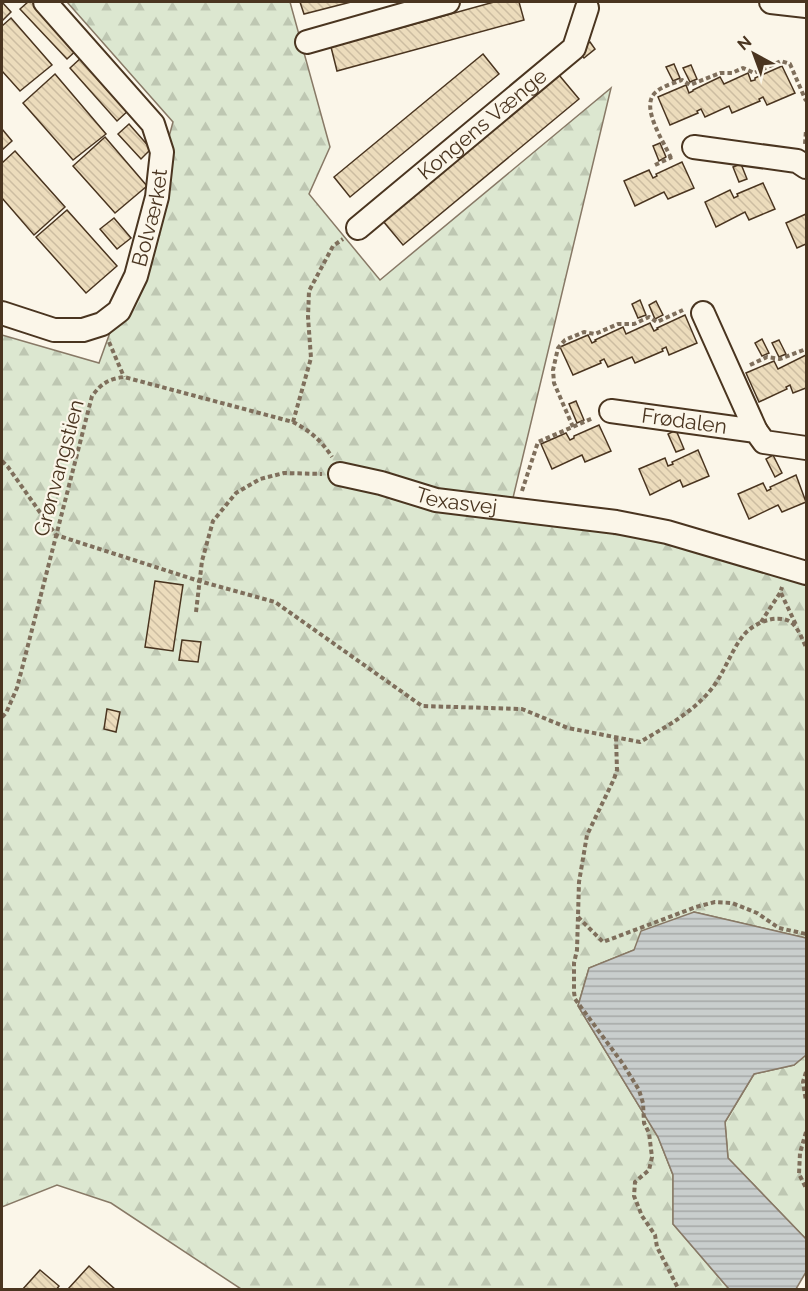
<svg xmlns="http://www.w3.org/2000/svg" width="808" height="1291" viewBox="0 0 808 1291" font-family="Raleway,sans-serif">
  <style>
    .forest { fill: url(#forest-firs); stroke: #887966; stroke-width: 1.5 }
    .water { fill: url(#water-rules); stroke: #887966; stroke-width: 1.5 }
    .building { fill: url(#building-back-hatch); stroke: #4a3520; stroke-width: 1.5 }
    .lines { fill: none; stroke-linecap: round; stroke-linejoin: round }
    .minor-casing { stroke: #4a3520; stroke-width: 26 }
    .path { stroke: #7f6f5c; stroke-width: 4; stroke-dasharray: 4.5 3; stroke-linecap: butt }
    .minor { stroke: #fbf6e9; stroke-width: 22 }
    .labels { text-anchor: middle; stroke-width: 4.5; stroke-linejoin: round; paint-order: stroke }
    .street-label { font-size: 21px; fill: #4a3520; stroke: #fbf6e9 }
  </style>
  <defs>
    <pattern id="forest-firs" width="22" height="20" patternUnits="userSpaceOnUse" patternTransform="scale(1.5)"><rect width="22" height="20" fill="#dce7d0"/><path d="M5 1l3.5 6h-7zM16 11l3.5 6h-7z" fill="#bec7b2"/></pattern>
    <pattern id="water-rules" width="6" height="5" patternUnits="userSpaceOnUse" patternTransform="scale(1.5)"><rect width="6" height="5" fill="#c9cecd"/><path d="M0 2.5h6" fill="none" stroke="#a5a8a6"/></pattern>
    <pattern id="building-back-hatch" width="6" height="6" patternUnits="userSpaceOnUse" patternTransform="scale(1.5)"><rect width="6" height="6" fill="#ecdcbc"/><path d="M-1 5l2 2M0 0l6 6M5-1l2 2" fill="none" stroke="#ccbda1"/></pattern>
  </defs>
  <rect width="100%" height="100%" fill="#fbf6e9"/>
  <g class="forest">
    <path d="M 67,2 L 290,2 L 330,147 L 309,194 L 380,280 L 611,88 L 512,502 L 806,582 L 806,938 L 694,912 L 634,950 L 589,968 L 578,1006 L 658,1137 L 673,1175 L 673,1224 L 729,1289 L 241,1289 L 111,1203 L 57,1185 L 2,1207 L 2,335 L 99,363 L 135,263 L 173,122 Z"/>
    <path d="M 806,1055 L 806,1239 L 728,1158 L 725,1122 L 754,1074 L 794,1065 Z"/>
  </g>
  <path class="water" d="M 694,912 L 806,938 L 806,1055 L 794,1065 L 754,1074 L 725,1122 L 728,1158 L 806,1239 L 806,1272 L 796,1289 L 729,1289 L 673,1224 L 673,1175 L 658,1137 L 578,1006 L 589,968 L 634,950 L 641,931 Z"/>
  <g class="building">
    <path d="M 2,2 L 11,12 L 2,21 Z"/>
    <path d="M 28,2 L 40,2 L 81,46 L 67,59 L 20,9 Z"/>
    <path d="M 300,2 L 351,2 L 304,14 Z"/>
    <path d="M 494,2 L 519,2 L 524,20 L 337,71 L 331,47 Z"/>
    <path d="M 11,18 L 52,65 L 20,91 L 2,71 L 2,26 Z"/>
    <path d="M 590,42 L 595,49 L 584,58 L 578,51 Z"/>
    <path d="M 483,54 L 499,74 L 350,197 L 334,177 Z"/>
    <path d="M 83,56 L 130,109 L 117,121 L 70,68 Z"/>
    <path d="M 674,64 L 680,78 L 673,81 L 666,67 Z"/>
    <path d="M 691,65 L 697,79 L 690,82 L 683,68 Z"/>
    <path d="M 782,66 L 795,93 L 767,105 L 763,97 L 759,99 L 760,101 L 732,113 L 729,106 L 705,117 L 701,109 L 697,111 L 698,113 L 670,125 L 658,97 L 686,85 L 689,93 L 693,91 L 693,90 L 720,77 L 724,84 L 748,73 L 751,81 L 755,80 L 755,78 Z"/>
    <path d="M 55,74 L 106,134 L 73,160 L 23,103 Z"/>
    <path d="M 559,75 L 579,99 L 403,245 L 383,221 Z"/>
    <path d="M 129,124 L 151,149 L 141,159 L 118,134 Z"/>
    <path d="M 2,129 L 12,141 L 2,150 Z"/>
    <path d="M 105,137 L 147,186 L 115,213 L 73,166 Z"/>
    <path d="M 660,143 L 666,157 L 659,161 L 653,146 Z"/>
    <path d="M 15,151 L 65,207 L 34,235 L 2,198 L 2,163 Z"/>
    <path d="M 682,162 L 694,188 L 668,199 L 664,192 L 635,206 L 624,181 L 649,170 L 653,178 L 657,176 L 656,174 Z"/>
    <path d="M 741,164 L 747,179 L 739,182 L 733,167 Z"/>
    <path d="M 763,183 L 775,209 L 749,220 L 745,212 L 716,227 L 705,202 L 730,190 L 734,198 L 738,196 L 737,194 Z"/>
    <path d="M 67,210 L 117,266 L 86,293 L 36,237 Z"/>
    <path d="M 806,214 L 806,244 L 797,248 L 786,223 Z"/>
    <path d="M 114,218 L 131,238 L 117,249 L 100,229 Z"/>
    <path d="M 640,300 L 646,315 L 638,318 L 632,304 Z"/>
    <path d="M 656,301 L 663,315 L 655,319 L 649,305 Z"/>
    <path d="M 685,315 L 697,343 L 669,355 L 666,347 L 662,349 L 663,351 L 635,363 L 632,357 L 608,367 L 604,359 L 600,361 L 601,363 L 573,375 L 560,347 L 588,335 L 592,343 L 596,341 L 595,340 L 623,327 L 626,334 L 650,323 L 654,331 L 658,329 L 657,328 Z"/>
    <path d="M 762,339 L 769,353 L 762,356 L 755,343 Z"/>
    <path d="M 779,340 L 786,354 L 779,357 L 772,343 Z"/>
    <path d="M 806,355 L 806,388 L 793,393 L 790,385 L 786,387 L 787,389 L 759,402 L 746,373 L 774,361 L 778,369 Z"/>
    <path d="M 576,401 L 584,420 L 577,423 L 569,404 Z"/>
    <path d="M 599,425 L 611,451 L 585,462 L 582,455 L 552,469 L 541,444 L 566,433 L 570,440 L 574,438 L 574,436 Z"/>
    <path d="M 676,430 L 684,449 L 676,452 L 668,434 Z"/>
    <path d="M 698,450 L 709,476 L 683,487 L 680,480 L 650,495 L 639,469 L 665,458 L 668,466 L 673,464 L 672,462 Z"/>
    <path d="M 773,455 L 782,473 L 775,477 L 766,459 Z"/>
    <path d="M 796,475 L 806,502 L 782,512 L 778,505 L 749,519 L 738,494 L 763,483 L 767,491 L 771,489 L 770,487 Z"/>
    <path d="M 155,581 L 183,585 L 173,651 L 145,647 Z"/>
    <path d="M 182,640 L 201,642 L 198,662 L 179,660 Z"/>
    <path d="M 107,709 L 120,712 L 116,732 L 104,729 Z"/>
    <path d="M 89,1266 L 116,1290 L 68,1289 Z"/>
    <path d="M 40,1270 L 59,1286 L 56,1290 L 22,1290 Z"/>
  </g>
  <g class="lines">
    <defs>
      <g id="minor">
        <path d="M 771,2 L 806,6"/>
        <path d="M 307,42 L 448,2"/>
        <path d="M 694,147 L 797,161 L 806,167"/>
        <path id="s1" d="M 358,228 L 574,48 L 587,8"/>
        <path id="s2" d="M 2,313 L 54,330 L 83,330 L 102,324 L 119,311 L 136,276 L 157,197 L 162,152 L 153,124 L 45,2"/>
        <path d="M 703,313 L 756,431"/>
        <path id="s3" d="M 611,411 L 756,431 L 764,442 L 806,448"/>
        <path id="s4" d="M 340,474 L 381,483 L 436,500 L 616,522 L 667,532 L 806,573"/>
      </g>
    </defs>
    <use href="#minor" class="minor-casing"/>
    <g class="path">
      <path d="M 805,144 L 806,130"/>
      <path d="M 671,158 C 664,142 639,106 656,92 C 663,86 674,83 682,80 L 690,85 L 720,73 L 732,73 L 743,68 L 754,73 L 781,61 L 790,64 L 806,101"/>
      <path d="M 655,165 L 672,157"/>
      <path d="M 109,342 L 124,377"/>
      <path d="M 750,365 L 767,357 L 780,359 L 806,349"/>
      <path d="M 293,422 L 311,358 L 308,317 L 309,291 L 333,246 L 343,239"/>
      <path d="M 573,427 L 554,383 L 553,370 L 558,348 L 565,340 L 584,332 L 595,334 L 618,324 L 634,324 L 649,317 L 657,322 L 683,310"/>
      <path d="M 2,461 L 8,467 L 56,535 L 199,581 L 275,602 L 422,706 L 522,709 L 568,728 L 640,742 C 667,726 694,712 713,687 C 725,671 731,651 743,636 C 752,624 774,614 789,621 C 798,626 802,639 806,647"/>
      <path d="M 522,491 L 538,442 L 593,418"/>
      <path d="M 781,593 L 797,627"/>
      <path d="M 196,612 L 202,561 L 213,521 L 236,493 L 260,479 L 284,473 L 322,474"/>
      <path d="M 761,622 L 780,593 L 782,587"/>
      <path d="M 2,717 L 6,713 L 17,688 L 92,396 C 101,384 108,379 124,377 L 293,422 C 310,431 321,440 332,457"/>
      <path d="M 616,737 L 617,770 L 614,779 L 587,835 L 579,882 L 577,950 L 574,963 L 574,992 L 575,999 L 623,1064 L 639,1090 L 643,1103 L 644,1123 L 649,1133 L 652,1157 L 649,1170 L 635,1182 L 634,1196 L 642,1216 L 655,1235 L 657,1247 L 679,1290"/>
      <path d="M 578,917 L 603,942 L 696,907 L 715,902 L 732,903 L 757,913 L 779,928 L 806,934"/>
      <path d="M 806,1072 L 803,1082 L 806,1101"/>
      <path d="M 806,1132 L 800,1153 L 799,1174 L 806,1188"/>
    </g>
    <use href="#minor" class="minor"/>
  </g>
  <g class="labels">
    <g class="street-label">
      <text dy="7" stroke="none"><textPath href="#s1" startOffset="162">Kongens Vænge</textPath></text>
      <text dy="7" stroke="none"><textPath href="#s2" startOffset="224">Bolværket</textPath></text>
      <text dy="7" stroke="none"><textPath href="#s3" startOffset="74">Frødalen</textPath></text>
      <text transform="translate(59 468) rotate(-75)" y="7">Grønvangstien</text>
      <text dy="7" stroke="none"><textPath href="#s4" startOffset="120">Texasvej</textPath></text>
    </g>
  </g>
  <rect width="808" height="1291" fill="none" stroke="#4a3520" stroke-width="6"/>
  <g transform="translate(754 54) rotate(319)" stroke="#fbf6e9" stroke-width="4.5" paint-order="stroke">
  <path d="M0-4.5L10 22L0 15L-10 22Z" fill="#4a3520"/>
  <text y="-9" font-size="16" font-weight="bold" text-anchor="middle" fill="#4a3520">N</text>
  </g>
</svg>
